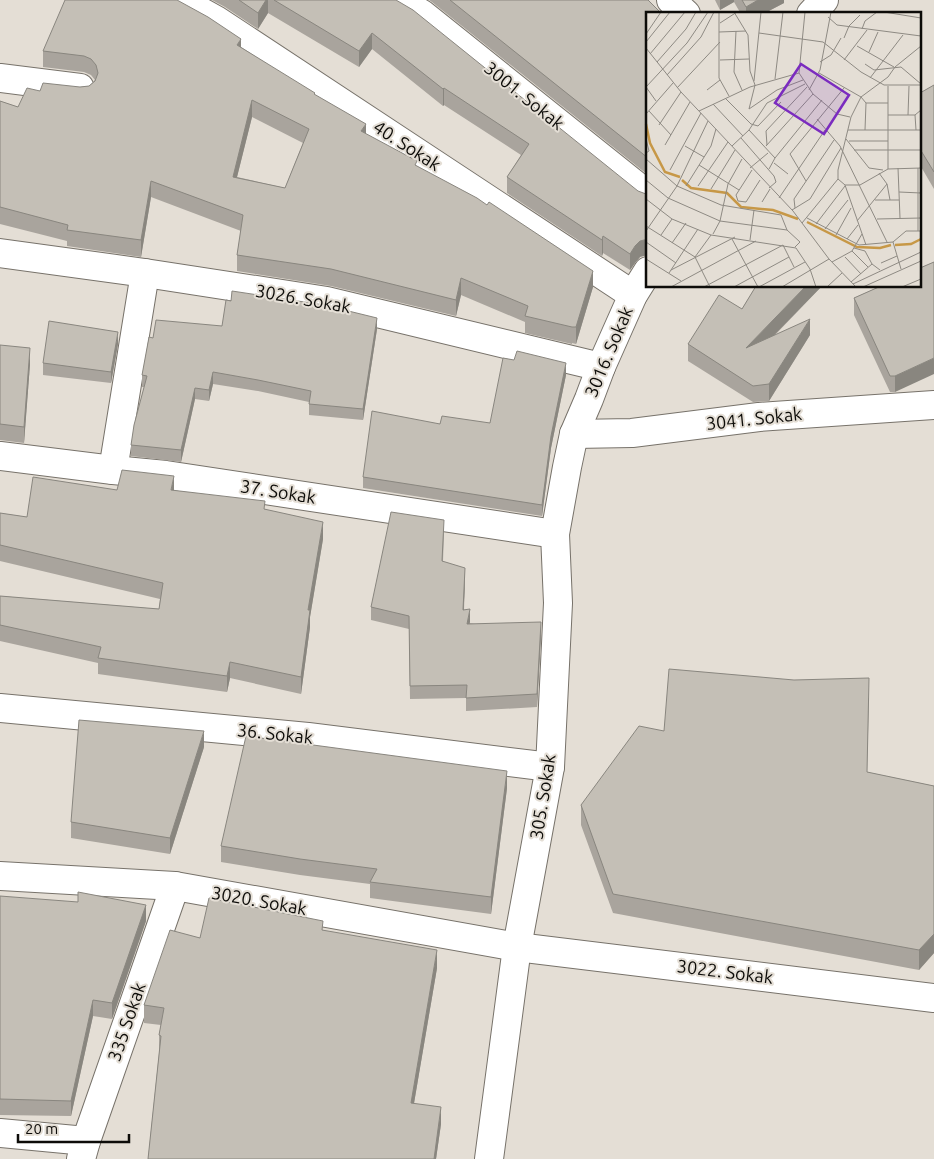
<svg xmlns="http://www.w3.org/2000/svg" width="934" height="1159" viewBox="0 0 934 1159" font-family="Ubuntu,sans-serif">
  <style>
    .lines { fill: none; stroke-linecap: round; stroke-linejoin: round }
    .minor-casing { stroke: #77726a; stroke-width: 30 }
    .minor { stroke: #fff; stroke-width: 28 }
    .wall { fill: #a9a49d; fill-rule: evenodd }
    .shaded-wall { fill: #89867f }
    .building { fill: #c4bfb6; stroke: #89867f; fill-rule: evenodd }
    .labels { text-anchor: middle; stroke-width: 4; stroke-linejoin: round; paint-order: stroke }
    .street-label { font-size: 18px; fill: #0d0c09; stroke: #e4ded5 }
    .inset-river { fill: none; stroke: #c79847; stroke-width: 2.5 }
    .inset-road { fill: none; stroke: #8e8a83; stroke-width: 1 }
    .view { fill: #7b2cbf; fill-opacity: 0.15; stroke: #7b2cbf; stroke-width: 2.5 }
    .inset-edge { fill: none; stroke: #0d0c09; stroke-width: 2.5 }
  </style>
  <rect width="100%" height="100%" fill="#e4ded5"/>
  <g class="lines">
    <defs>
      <g id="minor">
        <path d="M 180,0 L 216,20 L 633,295"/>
        <path d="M 399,0 L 422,14 L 648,195"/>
        <path d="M 671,0 L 686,14"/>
        <path d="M 811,14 L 824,0"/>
        <path d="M 0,78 L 80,88"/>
        <path d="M 0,253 L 145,273 L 327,301 L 601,367"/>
        <path d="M 574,434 L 632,433 L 759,417 L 934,405"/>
        <path d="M 0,456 L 113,470 L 166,475 L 555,534"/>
        <path d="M 113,470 L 145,273"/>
        <path d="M 0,708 L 308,737 L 550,767"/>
        <path d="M 0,876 L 175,886 L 517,947 L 934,998"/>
        <path d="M 0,1133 L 86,1141"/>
        <path d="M 81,1159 L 86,1141 L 175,886"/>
        <path d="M 489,1159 L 517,947 L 550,767 L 558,603 L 555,534 L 567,467 L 574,434 L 589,399 L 601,367 L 633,295 L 648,271"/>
      </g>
    </defs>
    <use href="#minor" class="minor-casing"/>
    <use href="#minor" class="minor"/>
  </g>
  <g class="wall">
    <path d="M 212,0 L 396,0 L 640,257 L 635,263 L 630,270 L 603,253 L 602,256 L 507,193 L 507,177 L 521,155 L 444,105 L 443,106 L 372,49 L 359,67 L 268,13 L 258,29 L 225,7 Z"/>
    <path d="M 429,0 L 648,0 L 648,175 L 432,2 Z"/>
    <path d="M 715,0 L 784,0 L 784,3 L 763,14 L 741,14 L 734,2 L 720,10 Z"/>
    <path d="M 241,47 L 315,95 L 366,134 L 417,166 L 593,287 L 576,344 L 572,343 L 572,344 L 525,333 L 525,322 L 461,295 L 456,316 L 331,286 L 237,271 L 237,255 L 241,231 L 151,197 L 141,257 L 67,246 L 67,241 L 0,224 L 0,101 L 18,107 L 40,91 L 89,86 L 95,80 L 91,75 L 84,72 L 43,67 L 43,51 ZM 252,117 L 303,143 L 285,188 L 237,177 Z"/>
    <path d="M 934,85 L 934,189 L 920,165 L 920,93 Z"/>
    <path d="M 934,262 L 895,392 L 890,392 L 854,315 L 854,298 Z"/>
    <path d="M 756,286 L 822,286 L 775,335 L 810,335 L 769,401 L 753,402 L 688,361 L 688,344 L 742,309 Z"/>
    <path d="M 222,326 L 377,329 L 363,420 L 309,415 L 309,402 L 258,391 L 213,384 L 209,401 L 195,399 L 181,462 L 131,456 L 131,445 L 144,387 L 142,387 L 142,375 L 153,338 Z"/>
    <path d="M 118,344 L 111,383 L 43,375 L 43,363 Z"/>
    <path d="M 0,345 L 30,364 L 24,443 L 0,440 Z"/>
    <path d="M 566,375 L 551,448 L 542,516 L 363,488 L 363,477 L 440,424 L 490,423 Z"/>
    <path d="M 117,490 L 174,491 L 265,509 L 323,539 L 310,617 L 310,627 L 301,694 L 230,678 L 227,692 L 98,674 L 98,663 L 0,641 L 0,596 L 159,609 L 160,599 L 0,561 L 0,513 L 27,517 Z"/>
    <path d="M 444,533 L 443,561 L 465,581 L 464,610 L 469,623 L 541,635 L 537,707 L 466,711 L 466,698 L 410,699 L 409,629 L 371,620 L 371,607 Z"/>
    <path d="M 869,698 L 867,772 L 934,786 L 934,953 L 919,970 L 613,913 L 581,825 L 581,805 L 664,731 Z"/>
    <path d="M 204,747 L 170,854 L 71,838 L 71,822 Z"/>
    <path d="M 507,788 L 491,914 L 370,898 L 370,884 L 300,875 L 221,862 L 221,846 Z"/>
    <path d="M 0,896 L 146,921 L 112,1019 L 93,1016 L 71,1116 L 0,1115 Z"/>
    <path d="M 323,930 L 437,968 L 414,1103 L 441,1124 L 436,1159 L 148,1159 L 159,1053 L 159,1035 L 161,1025 L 144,1023 L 144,1005 L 200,938 Z"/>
  </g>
  <g class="shaded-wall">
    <path d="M 266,0 L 268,0 L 268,13 L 258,29 L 258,13 Z"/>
    <path d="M 720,0 L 734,0 L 734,2 L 720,10 Z"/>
    <path d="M 758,0 L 784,0 L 784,3 L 763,14 L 746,14 L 746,7 Z"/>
    <path d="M 372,33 L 372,49 L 359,67 L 359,51 Z"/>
    <path d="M 241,39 L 241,55 L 237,45 Z"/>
    <path d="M 444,88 L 444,105 L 443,106 L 443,89 Z"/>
    <path d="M 252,100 L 252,117 L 233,193 L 233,177 Z"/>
    <path d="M 366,124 L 366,141 L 361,131 Z"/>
    <path d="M 151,181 L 151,197 L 141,257 L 141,240 Z"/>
    <path d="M 603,236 L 603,253 L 602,256 L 602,240 Z"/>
    <path d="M 648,239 L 648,255 L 640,257 L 635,263 L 630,270 L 630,254 L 635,246 L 640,241 Z"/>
    <path d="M 593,271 L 593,287 L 576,344 L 576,327 Z"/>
    <path d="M 461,278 L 461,295 L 456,316 L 456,300 Z"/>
    <path d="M 806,286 L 822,286 L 746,364 L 746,348 Z"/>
    <path d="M 377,318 L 377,329 L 363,420 L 363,409 Z"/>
    <path d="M 810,319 L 810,335 L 769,401 L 769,384 Z"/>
    <path d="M 118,332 L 118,344 L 111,383 L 111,372 Z"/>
    <path d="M 30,348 L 30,364 L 24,443 L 24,427 Z"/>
    <path d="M 934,358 L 934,374 L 895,392 L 895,376 Z"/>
    <path d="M 566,363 L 566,375 L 551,448 L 542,516 L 542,505 L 551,436 Z"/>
    <path d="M 213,372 L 213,384 L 209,401 L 209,390 Z"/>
    <path d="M 195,388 L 195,399 L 181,462 L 181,450 Z"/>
    <path d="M 174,476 L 174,492 L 171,490 Z"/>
    <path d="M 323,522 L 323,539 L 310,617 L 310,627 L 301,694 L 301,677 L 308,610 Z"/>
    <path d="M 465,568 L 465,581 L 463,623 L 463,610 Z"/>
    <path d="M 470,609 L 470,622 L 467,637 L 467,624 Z"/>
    <path d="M 541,622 L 541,635 L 537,707 L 537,694 Z"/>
    <path d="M 230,662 L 230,678 L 227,692 L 227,676 Z"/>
    <path d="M 204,731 L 204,747 L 170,854 L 170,838 Z"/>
    <path d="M 507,771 L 507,788 L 491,914 L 491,897 Z"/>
    <path d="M 146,905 L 146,921 L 112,1019 L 112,1003 Z"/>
    <path d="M 934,934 L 934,953 L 919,970 L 919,950 Z"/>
    <path d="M 437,950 L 437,968 L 411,1121 L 411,1103 Z"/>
    <path d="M 93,1000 L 93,1016 L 71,1116 L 71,1101 Z"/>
    <path d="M 441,1107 L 441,1124 L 436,1159 L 434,1159 Z"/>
  </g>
  <g class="building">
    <path d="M 65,0 L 177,0 L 208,17 L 241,39 L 237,45 L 315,93 L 314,94 L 366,124 L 361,131 L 417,161 L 415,165 L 477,198 L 487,205 L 489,202 L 593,271 L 576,327 L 572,327 L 525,316 L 528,306 L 461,278 L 456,300 L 331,269 L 237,255 L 243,215 L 151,181 L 141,240 L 67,230 L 68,225 L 0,207 L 0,101 L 18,107 L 27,88 L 40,91 L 43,83 L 80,87 L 89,86 L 95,81 L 98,73 L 96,65 L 91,59 L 84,56 L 43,51 ZM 252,100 L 309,129 L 285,188 L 233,177 Z"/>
    <path d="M 239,0 L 266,0 L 258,13 Z"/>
    <path d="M 274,0 L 396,0 L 413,10 L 638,191 L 646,194 L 648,194 L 648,239 L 640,241 L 635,246 L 630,254 L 603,236 L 602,240 L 507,177 L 529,144 L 444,88 L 443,89 L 372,33 L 359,51 Z"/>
    <path d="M 450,0 L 648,0 L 662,14 L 648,14 L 648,158 Z"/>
    <path d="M 742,0 L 758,0 L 746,7 Z"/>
    <path d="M 934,85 L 934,172 L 920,149 L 920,93 Z"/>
    <path d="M 934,262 L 934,358 L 895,376 L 890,376 L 854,298 L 881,286 L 920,286 L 920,268 Z"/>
    <path d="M 756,286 L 806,286 L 746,348 L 810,319 L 769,384 L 753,386 L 688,344 L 719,295 L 742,309 Z"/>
    <path d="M 232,291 L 324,305 L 377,318 L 363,409 L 309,404 L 311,391 L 258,380 L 213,372 L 209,390 L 195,388 L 181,450 L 131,445 L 134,425 L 147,376 L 142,375 L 149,337 L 153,338 L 156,320 L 222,326 L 226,300 L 231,301 Z"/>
    <path d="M 49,321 L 118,332 L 111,372 L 43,363 Z"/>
    <path d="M 0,345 L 30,348 L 24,427 L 0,424 Z"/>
    <path d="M 517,351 L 566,363 L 551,436 L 542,505 L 363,477 L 372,411 L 440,424 L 442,416 L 490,423 L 503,358 L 514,360 Z"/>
    <path d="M 122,470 L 174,476 L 171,490 L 265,501 L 264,509 L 323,522 L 308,610 L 310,610 L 301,677 L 230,662 L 227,676 L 98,658 L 101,647 L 0,625 L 0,596 L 159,609 L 163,583 L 0,545 L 0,513 L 27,517 L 33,477 L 117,490 Z"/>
    <path d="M 391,512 L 444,520 L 442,561 L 465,568 L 463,610 L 470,609 L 467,624 L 541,622 L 537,694 L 466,698 L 467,685 L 410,686 L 409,616 L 371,607 Z"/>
    <path d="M 669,669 L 794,680 L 869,678 L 867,772 L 934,786 L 934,934 L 919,950 L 613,894 L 581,805 L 639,726 L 664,731 Z"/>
    <path d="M 79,720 L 204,731 L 170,838 L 71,822 Z"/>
    <path d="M 246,736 L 507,771 L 491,897 L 370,882 L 377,869 L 300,859 L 221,846 Z"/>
    <path d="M 78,892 L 146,905 L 112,1003 L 93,1000 L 71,1101 L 0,1099 L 0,896 L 78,902 Z"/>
    <path d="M 209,898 L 323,921 L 322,930 L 437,950 L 411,1103 L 441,1107 L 434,1159 L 148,1159 L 161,1036 L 159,1035 L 164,1008 L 144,1005 L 170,930 L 200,938 Z"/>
  </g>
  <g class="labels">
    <g class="street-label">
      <text transform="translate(524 96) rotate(39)" y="6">3001. Sokak</text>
      <text transform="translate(407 146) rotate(33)" y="6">40. Sokak</text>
      <text transform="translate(303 299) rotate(10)" y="6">3026. Sokak</text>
      <text transform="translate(609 352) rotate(-67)" y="6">3016. Sokak</text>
      <text transform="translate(754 419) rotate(-6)" y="6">3041. Sokak</text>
      <text transform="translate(278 492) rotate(9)" y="6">37. Sokak</text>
      <text transform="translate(275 734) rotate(6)" y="6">36. Sokak</text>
      <text transform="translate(543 797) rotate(-81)" y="6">305. Sokak</text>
      <text transform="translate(259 901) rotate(10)" y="6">3020. Sokak</text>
      <text transform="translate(725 972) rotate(7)" y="6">3022. Sokak</text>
      <text transform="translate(127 1022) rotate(-71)" y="6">335 Sokak</text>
    </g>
  </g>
  <g transform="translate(646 12)">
    <rect width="275" height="275" fill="#e4ded5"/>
    <path class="inset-river" d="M 0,112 L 4,131 L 19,160 L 34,165M 36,168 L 45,176 L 81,181 L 95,195 L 127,198 L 152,207M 161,210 L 211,235 L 234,236 L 245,233M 249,233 L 265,232 L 275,227"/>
    <path class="inset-road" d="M 73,0 L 73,66 L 83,84M 88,0 L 102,23 L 104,59 L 109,73 L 103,97 L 131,78 L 157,68M 159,0 L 153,61 L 167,82 L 191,102 L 204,105M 238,0 L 275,6M 182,5 L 191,13 L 275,24M 74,11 L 91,0M 216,17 L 219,9 L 231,0M 90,19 L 88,60 L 96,78M 73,20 L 100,19M 113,21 L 177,30 L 215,60 L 238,73 L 275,73M 0,22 L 15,0M 198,26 L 203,14 L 214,3M 0,30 L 24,0M 211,34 L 248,55M 0,36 L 35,80 L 147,199 L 183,247 L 210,275M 223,40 L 232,20M 4,42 L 39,0M 74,48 L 103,47M 198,48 L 221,18M 11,50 L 40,17 L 50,0M 174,50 L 185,43 L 195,26M 219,52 L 228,58 L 255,55 L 275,72M 173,61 L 215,85 L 205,105 L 192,158 L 192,167 L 199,173 L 220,233M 21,63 L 55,25 L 68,0M 224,66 L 257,23M 129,67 L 137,0M 108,69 L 115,0M 242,74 L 242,157M 0,75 L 41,31 L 62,0M 0,75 L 10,89M 31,76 L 74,30M 61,78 L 74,68M 163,78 L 174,58 L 185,0M 79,86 L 105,112 L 112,114 L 135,90M 220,91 L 242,91M 67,92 L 97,124M 3,99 L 25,123M 53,99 L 104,75 L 153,61M 0,102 L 27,71M 242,103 L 269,103M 262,103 L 263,74M 171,107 L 194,134 L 241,230M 13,113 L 35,80M 103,118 L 129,146 L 123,157M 202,118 L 275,118M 219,118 L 220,91 L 215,85 L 242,65 L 249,55 L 275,34M 270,118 L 269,103 L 275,98M 95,126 L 128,164 L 130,170 L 123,176M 0,127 L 3,139 L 0,141M 200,127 L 223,156 L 237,158M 203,129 L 242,129M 19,133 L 44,90M 121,133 L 120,119 L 161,75M 39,134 L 58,145M 86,134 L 103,118 L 121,91 L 159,72M 120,134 L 167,82M 208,138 L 275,138M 129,146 L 176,88M 0,147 L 31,174 L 75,193 L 135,203 L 141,218M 128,151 L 142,162M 53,153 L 93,178M 104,156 L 122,141M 252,156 L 254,206M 272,156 L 272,219M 24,158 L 55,101M 106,158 L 90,183 L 92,189 L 100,190 L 114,168M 233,161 L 241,172 L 244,188M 0,168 L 22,186 L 74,209 L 141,218 L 154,230 L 149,235M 160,169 L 144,142 L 198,76M 199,173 L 214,173 L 242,157 L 275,156M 40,174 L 65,134 L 70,117M 52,174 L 82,130M 65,177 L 89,138M 253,180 L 275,181M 133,186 L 179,118M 0,187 L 26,207 L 65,223 L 150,236 L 164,257 L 170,275M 229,188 L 253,188M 116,190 L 124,177M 149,196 L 148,187 L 188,128M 146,198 L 164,187 L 195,136M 161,206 L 213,233 L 247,230 L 260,219 L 275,219M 231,207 L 275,206M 211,209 L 241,172M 156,211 L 192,167M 170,212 L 199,174M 0,214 L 49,245 L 64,275M 179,217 L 202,188M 0,219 L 31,174 L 62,109M 67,222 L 74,209 L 82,172 L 96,147M 15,223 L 26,207M 190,223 L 205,196M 86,227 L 112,275M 201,227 L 212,213M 104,228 L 108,198M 0,230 L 30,251M 247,230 L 255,257M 26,231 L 40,211M 208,236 L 219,239 L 226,252 L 234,258M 206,239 L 222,255M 49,245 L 65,223M 199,245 L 215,262M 0,247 L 35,269M 186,250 L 206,239 L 216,222M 235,251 L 251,244M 25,258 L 89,225M 23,261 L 52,217M 205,270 L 226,252M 207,272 L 275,240M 25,275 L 110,229M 58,275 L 137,233 L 148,255M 88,275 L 143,245M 113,275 L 159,250M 136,275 L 183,247M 181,275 L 196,261M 217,275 L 275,249M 256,275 L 275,267"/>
    <path class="view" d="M 155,52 L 203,83 L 178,122 L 129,91 Z"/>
    <rect width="275" height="275" class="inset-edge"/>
  </g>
  <path d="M18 1134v8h111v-8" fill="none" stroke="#0d0c09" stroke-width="2.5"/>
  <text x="25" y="1134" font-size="15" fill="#0d0c09" stroke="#e4ded5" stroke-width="4" paint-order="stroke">20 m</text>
</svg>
